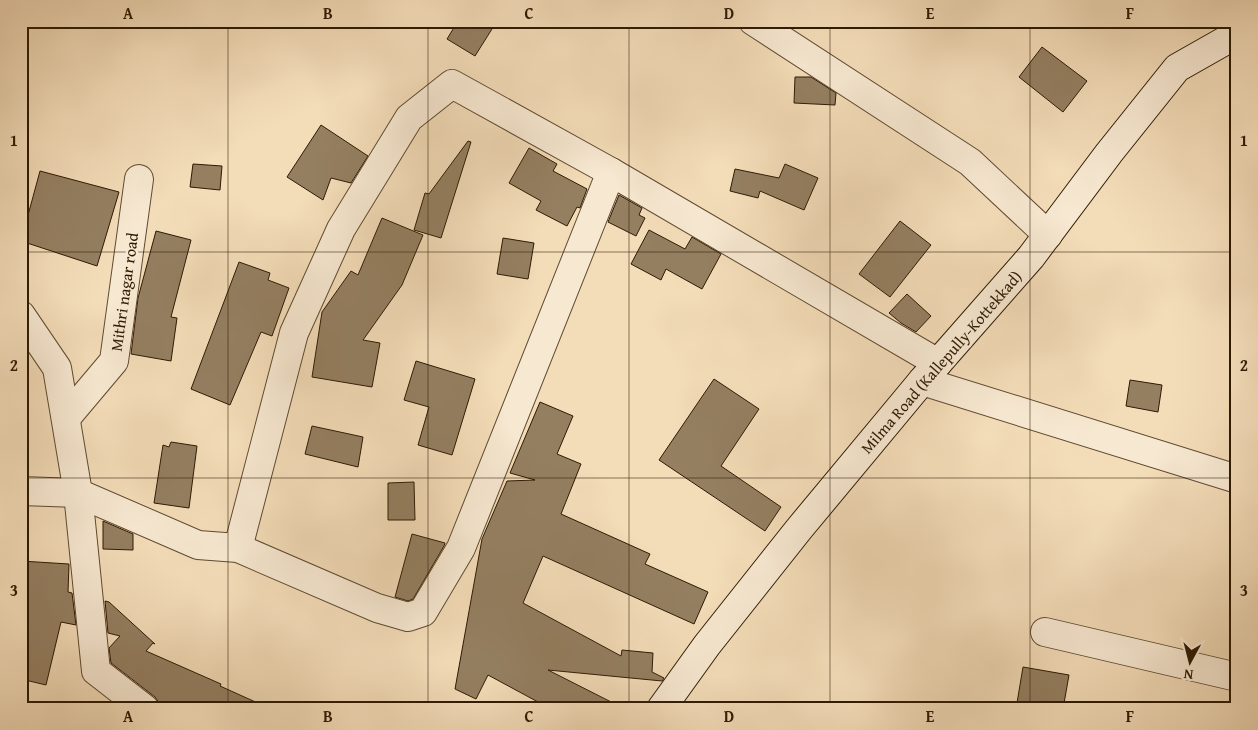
<svg xmlns="http://www.w3.org/2000/svg" width="1258" height="730" viewBox="0 0 1258 730" font-family="'Gentium Book Plus',serif">
  <style>
    .building { fill: #947f61; stroke: #2e1a03 }
    .lines { fill: none; stroke-linecap: round; stroke-linejoin: round }
    .minor-casing { stroke: #5f4a30; stroke-width: 30 }
    .secondary-casing { stroke: #2e1a03; stroke-width: 30 }
    .minor { stroke: #f7e8d1; stroke-width: 28 }
    .secondary { stroke: #f7e8d1; stroke-width: 28 }
    .grid { fill: none; stroke: #2e1a03; stroke-width: 1; stroke-opacity: 0.55 }
    .labels { text-anchor: middle; stroke-width: 5; stroke-linejoin: round; paint-order: stroke }
    .street-label { font-size: 16px; fill: #2e1a03; stroke: #f7e8d1 }
    .neatline { fill: none; stroke: #2e1a03; stroke-width: 2 }
    .grid-label { font-size: 16px; text-anchor: middle; font-weight: bold; fill: #2e1a03 }
  </style>
  <rect width="100%" height="100%" fill="#f3dcb8"/>
  <filter id="stains"><feTurbulence type="fractalNoise" baseFrequency=".004" numOctaves="4"/><feColorMatrix values="0 0 0 0 .2 0 0 0 0 .09 0 0 0 0 .02 0 0 0 .5 -.17"/></filter>
  <radialGradient id="worn" r=".72"><stop offset=".6" stop-color="#630" stop-opacity="0"/><stop offset="1" stop-color="#630" stop-opacity=".3"/></radialGradient>
  <g class="building">
    <path d="M 458,21 L 497,21 L 475,56 L 447,39 Z"/>
    <path d="M 1042,47 L 1087,81 L 1063,112 L 1019,77 Z"/>
    <path d="M 795,77 L 811,77 L 836,93 L 835,105 L 794,103 Z"/>
    <path d="M 321,125 L 368,156 L 351,183 L 331,178 L 323,200 L 287,177 Z"/>
    <path d="M 468,141 L 471,142 L 441,238 L 414,230 L 425,193 L 429,194 Z"/>
    <path d="M 529,148 L 557,164 L 553,171 L 587,189 L 580,208 L 577,207 L 567,226 L 536,210 L 541,201 L 509,183 Z"/>
    <path d="M 193,164 L 222,166 L 220,190 L 190,187 Z"/>
    <path d="M 785,164 L 818,178 L 804,210 L 760,191 L 758,198 L 730,191 L 735,169 L 779,178 Z"/>
    <path d="M 40,171 L 119,192 L 97,266 L 21,241 Z"/>
    <path d="M 619,195 L 642,208 L 639,215 L 645,218 L 636,236 L 608,222 Z"/>
    <path d="M 382,218 L 423,235 L 402,285 L 363,340 L 380,343 L 372,387 L 312,377 L 322,312 L 351,271 L 358,275 Z"/>
    <path d="M 900,221 L 931,245 L 890,297 L 859,274 Z"/>
    <path d="M 649,230 L 685,249 L 692,237 L 721,254 L 702,289 L 666,269 L 661,280 L 631,264 Z"/>
    <path d="M 156,231 L 191,240 L 171,317 L 177,318 L 171,361 L 131,354 L 138,298 Z"/>
    <path d="M 503,238 L 534,243 L 528,279 L 497,274 Z"/>
    <path d="M 239,262 L 270,273 L 268,280 L 289,288 L 272,336 L 261,332 L 230,405 L 191,389 Z"/>
    <path d="M 907,294 L 931,316 L 916,332 L 901,323 L 889,313 Z"/>
    <path d="M 416,361 L 475,379 L 452,455 L 418,445 L 429,407 L 404,400 Z"/>
    <path d="M 714,379 L 759,409 L 721,466 L 781,507 L 765,531 L 659,460 Z"/>
    <path d="M 1130,380 L 1162,385 L 1158,412 L 1126,406 Z"/>
    <path d="M 540,402 L 573,416 L 557,454 L 581,464 L 561,514 L 650,554 L 645,564 L 708,592 L 694,624 L 543,556 L 523,603 L 621,656 L 622,650 L 653,653 L 652,672 L 664,678 L 662,681 L 548,670 L 625,709 L 551,709 L 488,675 L 476,699 L 455,689 L 482,539 L 507,481 L 535,480 L 510,473 Z"/>
    <path d="M 312,426 L 363,437 L 358,467 L 305,454 Z"/>
    <path d="M 171,442 L 197,446 L 189,508 L 154,503 L 163,445 L 169,447 Z"/>
    <path d="M 414,482 L 415,520 L 388,520 L 388,483 Z"/>
    <path d="M 103,521 L 133,534 L 133,550 L 103,549 Z"/>
    <path d="M 412,534 L 445,543 L 444,546 L 413,599 L 408,601 L 395,597 Z"/>
    <path d="M 21,561 L 69,564 L 68,592 L 72,593 L 76,625 L 61,622 L 46,685 L 21,679 Z"/>
    <path d="M 105,601 L 109,602 L 155,644 L 153,643 L 146,651 L 221,684 L 220,686 L 271,709 L 160,709 L 159,703 L 155,697 L 111,663 L 109,648 L 120,636 L 108,633 Z"/>
    <path d="M 1023,667 L 1069,675 L 1063,709 L 1016,709 Z"/>
  </g>
  <g class="lines">
    <defs>
      <g id="minor">
        <path d="M 753,21 L 970,162 L 1048,235"/>
        <path d="M 21,315 L 57,368 L 78,493 L 96,671 L 145,709"/>
        <path d="M 922,381 L 1237,479"/>
        <path d="M 66,418 L 114,361 L 139,179"/>
        <path d="M 21,491 L 78,493 L 198,545 L 238,548 L 377,608 L 408,617 L 423,612 L 461,548 L 611,172"/>
        <path d="M 238,548 L 294,333 L 341,229 L 409,118 L 452,84 L 611,172 L 938,363"/>
        <path d="M 1045,632 L 1237,677"/>
      </g>
      <path id="secondary" d="M 661,709 L 707,645 L 799,529 L 922,381 L 1031,257 L 1109,153 L 1177,68 L 1237,34"/>
    </defs>
    <use href="#minor" class="minor-casing"/>
    <use href="#secondary" class="secondary-casing"/>
    <use href="#minor" class="minor"/>
    <use href="#secondary" class="secondary"/>
  </g>
  <path class="grid" d="M 228,21 L 228,709M 428,21 L 428,709M 629,21 L 629,709M 830,21 L 830,709M 1030,21 L 1030,709M 21,252 L 1237,252M 21,478 L 1237,478"/>
  <g class="labels">
    <g class="street-label">
      <text transform="translate(124 292) rotate(-82)" y="6">Mithri nagar road</text>
      <text transform="translate(941 362) rotate(-49)" y="6">Milma Road (Kallepully-Kottekkad)</text>
    </g>
  </g>
  <rect width="1258" height="730" fill="none" stroke="#f3dcb8" stroke-width="55"/>
  <g transform="translate(1190 662) rotate(187)" stroke="#f7e8d1" stroke-width="4" paint-order="stroke">
  <path d="M0-4L9 19L0 12L-9 19Z" fill="#2e1a03"/>
  <text y="-8" font-size="14" font-weight="bold" text-anchor="middle" fill="#2e1a03">N</text>
  </g>
  <rect x="28" y="28" width="1202" height="674" class="neatline"/>
  <g class="grid-label">
    <text x="128" y="19">A</text>
    <text x="328" y="19">B</text>
    <text x="529" y="19">C</text>
    <text x="729" y="19">D</text>
    <text x="930" y="19">E</text>
    <text x="1130" y="19">F</text>
    <text x="14" y="146">1</text>
    <text x="1244" y="146">1</text>
    <text x="14" y="371">2</text>
    <text x="1244" y="371">2</text>
    <text x="14" y="596">3</text>
    <text x="1244" y="596">3</text>
    <text x="128" y="722">A</text>
    <text x="328" y="722">B</text>
    <text x="529" y="722">C</text>
    <text x="729" y="722">D</text>
    <text x="930" y="722">E</text>
    <text x="1130" y="722">F</text>
  </g>
  <rect width="100%" height="100%" filter="url(#stains)"/>
  <rect width="100%" height="100%" fill="url(#worn)"/>
</svg>
